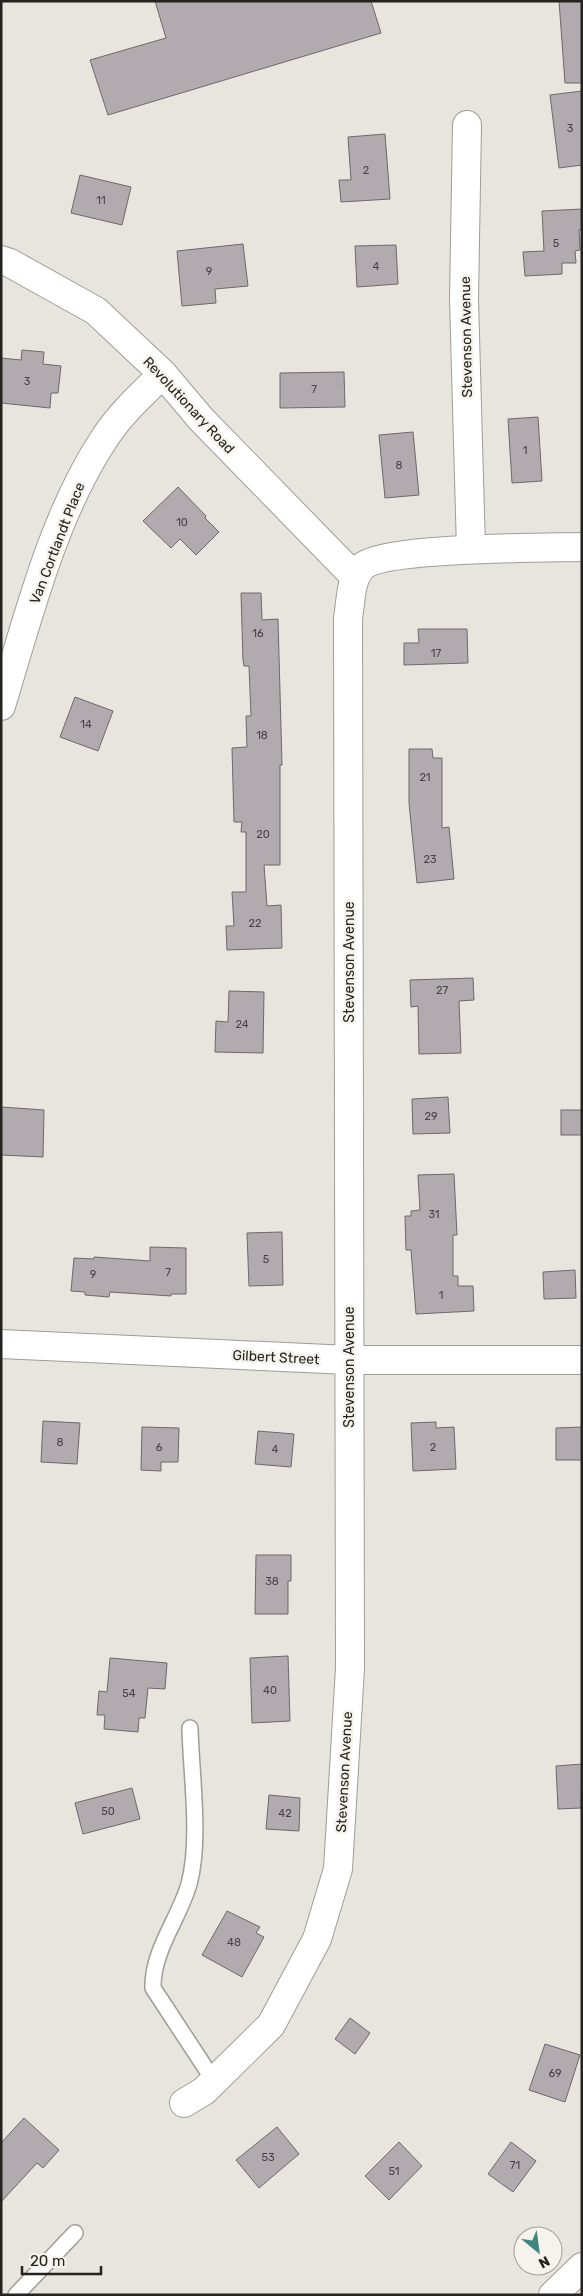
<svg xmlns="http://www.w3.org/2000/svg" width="583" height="2296" viewBox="0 0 583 2296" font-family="Rubik,sans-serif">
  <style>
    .building { fill: #b1aaae; stroke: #6e686b }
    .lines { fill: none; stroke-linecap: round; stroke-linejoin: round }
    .service-casing { stroke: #9f9d96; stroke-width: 18 }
    .minor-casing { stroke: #9f9d96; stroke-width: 30 }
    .tertiary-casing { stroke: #9f9d96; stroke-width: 30 }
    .service { stroke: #fff; stroke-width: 15 }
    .minor { stroke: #fff; stroke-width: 28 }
    .tertiary { stroke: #fff; stroke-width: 28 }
    .labels { text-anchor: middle; stroke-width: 5; stroke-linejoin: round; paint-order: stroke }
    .number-label { font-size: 11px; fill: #474544 }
    .street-label { font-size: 14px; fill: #242320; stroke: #f5f3eb }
  </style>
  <rect width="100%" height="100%" fill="#e7e5de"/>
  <g class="building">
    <path d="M 155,1 L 371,1 L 381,33 L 108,115 L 90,60 L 166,38 Z"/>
    <path d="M 559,1 L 582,1 L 582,83 L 565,83 Z"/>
    <path d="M 582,91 L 582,165 L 559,168 L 550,95 Z"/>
    <path d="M 385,134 L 390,199 L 341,202 L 339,180 L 351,180 L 348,137 Z"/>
    <path d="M 80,175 L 131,187 L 122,225 L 71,213 Z"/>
    <path d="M 582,209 L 582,230 L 579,230 L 580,250 L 575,251 L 576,263 L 562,263 L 562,274 L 525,276 L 523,252 L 544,251 L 542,211 Z"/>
    <path d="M 243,244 L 248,286 L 215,289 L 216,303 L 182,306 L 177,251 Z"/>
    <path d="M 396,245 L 398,284 L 357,287 L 355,246 Z"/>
    <path d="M 22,350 L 44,352 L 43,364 L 61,366 L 58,393 L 51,393 L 50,408 L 1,403 L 1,358 L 21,360 Z"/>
    <path d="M 344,372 L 345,407 L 280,408 L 280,373 Z"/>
    <path d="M 538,417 L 542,481 L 512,483 L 508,419 Z"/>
    <path d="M 413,432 L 419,495 L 385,498 L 379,435 Z"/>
    <path d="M 178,487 L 206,516 L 205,518 L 219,532 L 196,555 L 180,539 L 171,548 L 143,521 Z"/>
    <path d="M 241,593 L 261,593 L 262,620 L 278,619 L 282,765 L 280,765 L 280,865 L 264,865 L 267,906 L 281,905 L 282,948 L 227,950 L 226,926 L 234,926 L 232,892 L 246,892 L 246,832 L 241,832 L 242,822 L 234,822 L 232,748 L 247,747 L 246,716 L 251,716 L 249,666 L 244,666 L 243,660 Z"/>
    <path d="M 418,629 L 467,629 L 468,663 L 404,665 L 404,643 L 419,643 Z"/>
    <path d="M 75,697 L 113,711 L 98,751 L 60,737 Z"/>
    <path d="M 409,749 L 432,749 L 433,758 L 442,758 L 442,828 L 449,827 L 454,879 L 417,883 L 409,803 Z"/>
    <path d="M 473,978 L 474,1000 L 459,1001 L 461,1053 L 419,1054 L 418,1006 L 411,1007 L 410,980 Z"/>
    <path d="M 229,991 L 264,992 L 263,1053 L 215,1052 L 216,1021 L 228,1022 Z"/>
    <path d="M 448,1097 L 450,1133 L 413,1134 L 412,1099 Z"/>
    <path d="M 1,1107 L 44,1110 L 43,1157 L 1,1155 Z"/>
    <rect x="561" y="1110" width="21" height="25"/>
    <path d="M 454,1174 L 457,1235 L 453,1235 L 453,1276 L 458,1276 L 458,1286 L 473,1286 L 474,1311 L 416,1314 L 411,1250 L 406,1250 L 405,1216 L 411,1216 L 411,1211 L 420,1210 L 418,1175 Z"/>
    <path d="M 282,1232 L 283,1285 L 249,1286 L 247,1233 Z"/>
    <path d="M 150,1247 L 186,1248 L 186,1294 L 171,1294 L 171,1296 L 110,1292 L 109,1297 L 85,1295 L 85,1292 L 71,1291 L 74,1258 L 94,1259 L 94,1257 L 150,1261 Z"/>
    <path d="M 575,1270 L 576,1298 L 544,1299 L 543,1272 Z"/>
    <path d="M 43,1421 L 80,1423 L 77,1464 L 41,1462 Z"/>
    <path d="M 436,1422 L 436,1428 L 454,1427 L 456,1469 L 413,1471 L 411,1423 Z"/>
    <path d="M 142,1427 L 179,1428 L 178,1462 L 161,1462 L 161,1471 L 141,1470 Z"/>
    <path d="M 582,1427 L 582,1460 L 556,1460 L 556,1428 Z"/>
    <path d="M 258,1431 L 294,1434 L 291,1467 L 255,1464 Z"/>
    <path d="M 256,1555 L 291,1555 L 291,1581 L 288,1581 L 288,1614 L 255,1614 Z"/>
    <path d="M 288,1656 L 290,1721 L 252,1723 L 250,1658 Z"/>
    <path d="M 110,1658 L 167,1663 L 165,1689 L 148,1688 L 145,1718 L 139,1718 L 138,1732 L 104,1729 L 105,1715 L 97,1715 L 99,1691 L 107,1692 Z"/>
    <path d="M 582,1764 L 581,1808 L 558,1809 L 556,1766 Z"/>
    <path d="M 132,1788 L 140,1819 L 83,1834 L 75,1803 Z"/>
    <path d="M 269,1795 L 300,1798 L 299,1831 L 266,1829 Z"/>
    <path d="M 227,1911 L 260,1927 L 256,1933 L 264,1937 L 242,1977 L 202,1955 Z"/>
    <path d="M 350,2018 L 370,2033 L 355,2054 L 335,2039 Z"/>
    <path d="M 545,2044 L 580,2055 L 565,2102 L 529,2090 Z"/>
    <path d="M 24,2118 L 59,2150 L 43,2168 L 37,2163 L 1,2202 L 1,2143 Z"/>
    <path d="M 277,2127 L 299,2154 L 259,2188 L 236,2160 Z"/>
    <path d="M 399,2142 L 422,2166 L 389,2200 L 365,2176 Z"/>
    <path d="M 511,2142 L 536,2161 L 513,2192 L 488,2174 Z"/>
  </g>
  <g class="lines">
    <defs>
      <g id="service">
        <path d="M 190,1728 C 191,1774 201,1840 189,1884 C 179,1919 152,1951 153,1988 L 214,2081"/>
        <path d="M 16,2295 L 75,2233"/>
      </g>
      <g id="minor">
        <path d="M 467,125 L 464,299 L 471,549"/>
        <path d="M 1,260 L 10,263 L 96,311 L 163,374 L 201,419 L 355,577"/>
        <path d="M 1,706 C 28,618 53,516 104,439 C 120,414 142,394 163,374"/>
        <path d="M 1,1344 L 349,1360 L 582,1360"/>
        <path d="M 184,2103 L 204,2091 L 271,2025 L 317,1939 L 338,1869 L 350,1668 L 348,618 C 351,602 350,579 362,567 C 384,547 544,548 582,547"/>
      </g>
      <path id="tertiary" d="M 553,2295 L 582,2267"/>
    </defs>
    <use href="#service" class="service-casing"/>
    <use href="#minor" class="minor-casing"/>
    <use href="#tertiary" class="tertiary-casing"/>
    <use href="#service" class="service"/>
    <use href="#minor" class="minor"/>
    <use href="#tertiary" class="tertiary"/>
  </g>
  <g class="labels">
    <g class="number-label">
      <text x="570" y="132">3</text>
      <text x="366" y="174">2</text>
      <text x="101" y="204">11</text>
      <text x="556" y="247">5</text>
      <text x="376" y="270">4</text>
      <text x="209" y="275">9</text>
      <text x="27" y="385">3</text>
      <text x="314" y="393">7</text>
      <text x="525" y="454">1</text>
      <text x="399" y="469">8</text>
      <text x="182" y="526">10</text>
      <text x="258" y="637">16</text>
      <text x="436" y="657">17</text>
      <text x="86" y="728">14</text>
      <text x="262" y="739">18</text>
      <text x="425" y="781">21</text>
      <text x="263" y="838">20</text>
      <text x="430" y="863">23</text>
      <text x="255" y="927">22</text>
      <text x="442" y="994">27</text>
      <text x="242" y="1028">24</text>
      <text x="431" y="1120">29</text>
      <text x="434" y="1218">31</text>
      <text x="266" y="1263">5</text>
      <text x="168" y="1276">7</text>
      <text x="93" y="1278">9</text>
      <text x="441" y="1299">1</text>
      <text x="60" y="1446">8</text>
      <text x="159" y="1451">6</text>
      <text x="433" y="1451">2</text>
      <text x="275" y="1453">4</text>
      <text x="272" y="1585">38</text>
      <text x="270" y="1694">40</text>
      <text x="129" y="1697">54</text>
      <text x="108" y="1815">50</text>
      <text x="285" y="1817">42</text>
      <text x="234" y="1946">48</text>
      <text x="555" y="2077">69</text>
      <text x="268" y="2161">53</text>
      <text x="515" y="2169">71</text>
      <text x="394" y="2175">51</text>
    </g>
    <g class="street-label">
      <text transform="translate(466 337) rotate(-91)" y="5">Stevenson Avenue</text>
      <text transform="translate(189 405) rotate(47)" y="5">Revolutionary Road</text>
      <text transform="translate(57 543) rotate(-69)" y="5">Van Cortlandt Place</text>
      <text transform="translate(349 962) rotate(-90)" y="5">Stevenson Avenue</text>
      <text transform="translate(276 1357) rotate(3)" y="5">Gilbert Street</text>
      <text transform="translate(349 1367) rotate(-90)" y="5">Stevenson Avenue</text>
      <text transform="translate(344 1772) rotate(-87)" y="5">Stevenson Avenue</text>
    </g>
  </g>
  <rect width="583" height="2296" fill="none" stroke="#242320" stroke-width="5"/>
  <g transform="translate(538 2251) rotate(151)"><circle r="24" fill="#f5f3eb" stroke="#a1a09a"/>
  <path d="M0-4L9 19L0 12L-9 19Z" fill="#3f8681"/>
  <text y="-8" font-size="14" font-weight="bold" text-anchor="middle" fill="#242320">N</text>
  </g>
  <path d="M22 2266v8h79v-8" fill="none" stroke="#242320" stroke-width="2.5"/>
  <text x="30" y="2266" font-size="15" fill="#242320" stroke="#f5f3eb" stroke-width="4" paint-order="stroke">20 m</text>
</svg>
